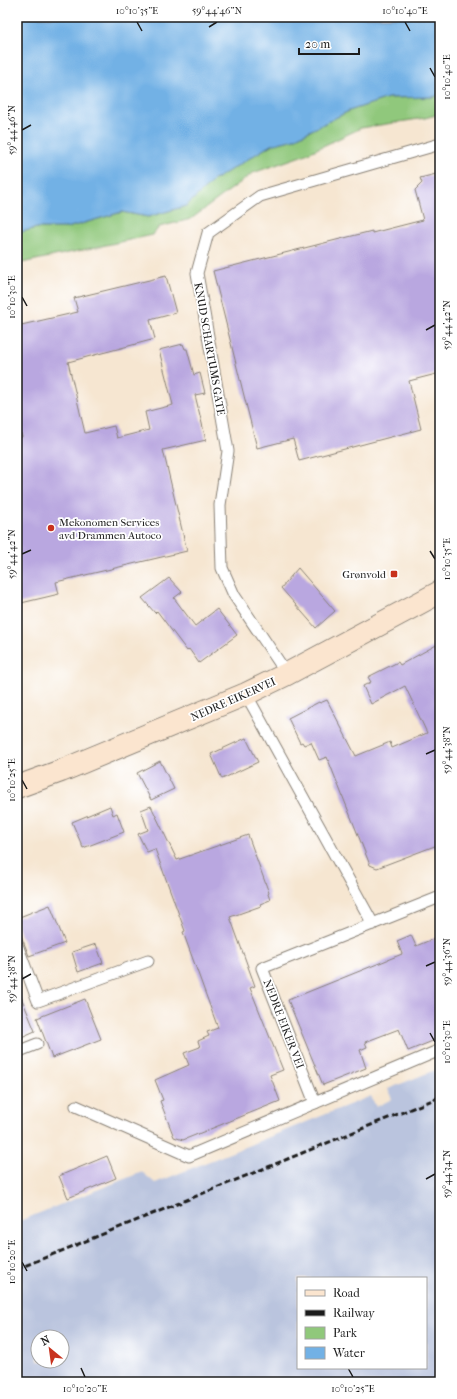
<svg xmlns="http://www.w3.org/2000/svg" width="457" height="1399" viewBox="0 0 457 1399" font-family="'IM FELL French Canon',serif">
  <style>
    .industrial { fill: #bac4de; fill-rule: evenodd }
    .green { fill: #90c87b; stroke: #56724c }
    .water { fill: #72b1e5; stroke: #476680 }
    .building { fill: #b9a7e0 }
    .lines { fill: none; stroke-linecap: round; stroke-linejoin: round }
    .service-casing { stroke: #898176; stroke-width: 13 }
    .secondary-casing { stroke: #898176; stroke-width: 24 }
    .service { stroke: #fff; stroke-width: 11 }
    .secondary { stroke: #fbe5cf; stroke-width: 22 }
    .rail { stroke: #1c1c1c; stroke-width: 3; stroke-dasharray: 6 3; stroke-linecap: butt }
    .ticks { fill: none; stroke: #1c1c1c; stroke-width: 1.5 }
    .poi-dot { fill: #c8321e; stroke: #fff; stroke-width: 1.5 }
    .labels { text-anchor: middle; stroke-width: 3.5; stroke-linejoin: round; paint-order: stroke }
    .street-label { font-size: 11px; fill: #1c1c1c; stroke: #fff }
    .poi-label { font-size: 11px; fill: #1c1c1c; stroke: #fff; text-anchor: start }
    .neatline { fill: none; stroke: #1c1c1c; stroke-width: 1.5 }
    .ticks-label { font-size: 10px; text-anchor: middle; fill: #1c1c1c }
  </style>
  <rect width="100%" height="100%" fill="#fff"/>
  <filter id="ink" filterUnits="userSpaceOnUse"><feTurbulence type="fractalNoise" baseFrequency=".025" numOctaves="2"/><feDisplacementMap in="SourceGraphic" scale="8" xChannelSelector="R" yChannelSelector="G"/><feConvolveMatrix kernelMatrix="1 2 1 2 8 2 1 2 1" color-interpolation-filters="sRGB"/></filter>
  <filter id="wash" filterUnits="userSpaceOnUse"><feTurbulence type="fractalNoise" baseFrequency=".012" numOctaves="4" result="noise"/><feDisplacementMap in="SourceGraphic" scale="16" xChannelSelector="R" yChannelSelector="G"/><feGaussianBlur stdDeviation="0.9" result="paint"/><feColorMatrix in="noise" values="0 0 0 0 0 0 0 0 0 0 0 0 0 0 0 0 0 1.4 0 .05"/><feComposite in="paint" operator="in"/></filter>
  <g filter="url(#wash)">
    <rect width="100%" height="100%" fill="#f6e6d1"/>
    <path class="industrial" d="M 440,1068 L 440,1382 L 17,1382 L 17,1222 L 142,1172 L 155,1183 L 371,1096 L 376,1107 L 392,1099 L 388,1089 ZM 298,1278 L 426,1278 L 426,1368 L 298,1368 ZM 38,1337 L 62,1337 L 62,1361 L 38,1361 Z"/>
    <path class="green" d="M 440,95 L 440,114 L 425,118 L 361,128 L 304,155 L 253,173 L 191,219 L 159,227 L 153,235 L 17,264 L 17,233 L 37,228 L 67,228 L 122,212 L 148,217 L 186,206 L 214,180 L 271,145 L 294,139 L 349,111 L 388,98 L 433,97 Z"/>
    <path class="water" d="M 17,17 L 440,17 L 440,95 L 433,97 L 388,98 L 349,111 L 294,139 L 271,145 L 214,180 L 186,206 L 148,217 L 122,212 L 67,228 L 37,228 L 17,233 Z"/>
    <g id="blocks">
      <g class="building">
        <path d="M 440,173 L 440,373 L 409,381 L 421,429 L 299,461 L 293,439 L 257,448 L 213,271 L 372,231 L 372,233 L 423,220 L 415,190 L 422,183 L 420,178 Z"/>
        <path d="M 166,276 L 176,313 L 150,320 L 155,339 L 68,362 L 85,433 L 114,426 L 117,438 L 149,430 L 145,412 L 173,405 L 159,350 L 183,344 L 185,349 L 187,349 L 194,375 L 200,373 L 205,393 L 195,395 L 206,440 L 163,450 L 187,551 L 56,582 L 59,594 L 17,604 L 17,438 L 22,437 L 17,418 L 17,326 L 78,312 L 74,298 Z"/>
        <path d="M 298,568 L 335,611 L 316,628 L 281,588 Z"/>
        <path d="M 169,578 L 182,592 L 174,598 L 195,626 L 217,609 L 237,635 L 199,663 L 189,649 L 187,651 L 157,611 L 155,613 L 142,598 Z"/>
        <path d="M 440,643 L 440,844 L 377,868 L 370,865 L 327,757 L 319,760 L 311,742 L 304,745 L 302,742 L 300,743 L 288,718 L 319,702 L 320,703 L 327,700 L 356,756 L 390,742 L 392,748 L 427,733 L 405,686 L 371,704 L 363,686 L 371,682 L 368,677 L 398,662 L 400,665 Z"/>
        <path d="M 246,738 L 258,762 L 222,779 L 211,754 Z"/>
        <path d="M 160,761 L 174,789 L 151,800 L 137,773 Z"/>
        <path d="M 110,806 L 113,815 L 117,813 L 124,832 L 83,848 L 72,822 Z"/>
        <path d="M 151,806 L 177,860 L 248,835 L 269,893 L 268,894 L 270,900 L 260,904 L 261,906 L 230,917 L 255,986 L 250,988 L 283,1070 L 270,1075 L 280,1101 L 183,1140 L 174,1137 L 160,1101 L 163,1100 L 155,1080 L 189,1065 L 184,1053 L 200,1047 L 198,1041 L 209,1036 L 207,1032 L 218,1028 L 183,932 L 185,931 L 155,849 L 147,852 L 138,834 L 148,830 L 141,810 Z"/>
        <path d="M 50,905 L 65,943 L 29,956 L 17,925 L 17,918 Z"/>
        <path d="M 411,935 L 416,946 L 440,936 L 440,1038 L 408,1051 L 399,1029 L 365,1042 L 367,1047 L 360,1050 L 366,1068 L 323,1085 L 288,1000 L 402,954 L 397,941 Z"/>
        <path d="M 96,944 L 103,963 L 78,972 L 72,952 Z"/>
        <path d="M 17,987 L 35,1031 L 17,1039 Z"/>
        <path d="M 85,999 L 101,1039 L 52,1058 L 37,1018 Z"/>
        <path d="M 107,1156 L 116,1178 L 68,1198 L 59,1176 Z"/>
      </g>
    </g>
  </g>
  <g filter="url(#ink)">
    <use href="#blocks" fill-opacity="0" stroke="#898176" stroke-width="1"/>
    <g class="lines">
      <defs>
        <g id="service">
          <path d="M 287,674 L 234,595 L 222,568 L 220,505 L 228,451 L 197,273 L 208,233 L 260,196 L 440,144"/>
          <path d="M 246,694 L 373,924"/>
          <path d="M 17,945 L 38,1001 L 148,961"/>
          <path d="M 17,1052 L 37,1044"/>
          <path d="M 315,1103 L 262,968 L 440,897"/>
          <path d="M 76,1106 L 189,1156 L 440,1050"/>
        </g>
        <path id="secondary" d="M 17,787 L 61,771 L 246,694 L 287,674 L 440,592"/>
      </defs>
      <use href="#service" class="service-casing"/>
      <use href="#secondary" class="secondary-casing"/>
      <use href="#service" class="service"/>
      <use href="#secondary" class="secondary"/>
      <path class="rail" d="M 17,1269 L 440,1097"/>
    </g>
  </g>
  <path class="ticks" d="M 137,22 L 142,31M 405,22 L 410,31M 209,27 L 217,22M 430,68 L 435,77M 22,130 L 31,125M 22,297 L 27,306M 426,330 L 435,325M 430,551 L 435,559M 22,554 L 31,550M 426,754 L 435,750M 22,780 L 27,789M 426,966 L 435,962M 22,979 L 31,974M 430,1033 L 435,1042M 426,1179 L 435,1174M 22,1262 L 27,1271M 81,1368 L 85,1377M 348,1368 L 353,1377"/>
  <g class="poi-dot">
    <circle cx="51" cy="528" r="4"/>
    <rect x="390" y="570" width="8" height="8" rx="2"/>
  </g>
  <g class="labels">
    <g class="street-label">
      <text transform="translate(210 349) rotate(80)" y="4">KNUD SCHARTUMS GATE</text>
      <text transform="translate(233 699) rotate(-24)" y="4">NEDRE EIKERVEI</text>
      <text transform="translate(284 1024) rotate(69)" y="4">NEDRE EIKER VEI</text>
    </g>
    <g class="poi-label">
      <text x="59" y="526">Mekonomen Services<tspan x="59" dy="13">avd Drammen Autoco</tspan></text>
      <text x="386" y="578" text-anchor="end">Grønvold</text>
    </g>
  </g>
  <rect width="457" height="1399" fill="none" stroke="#fff" stroke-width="44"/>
  <rect x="297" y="1277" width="130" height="92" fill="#ffffff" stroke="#a4a4a4"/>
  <rect x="305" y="1290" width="20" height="6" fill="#fbe5cf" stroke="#a4a4a4"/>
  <text x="333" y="1297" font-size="12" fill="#1c1c1c">Road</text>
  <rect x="305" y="1310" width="20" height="6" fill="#1c1c1c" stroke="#a4a4a4"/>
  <text x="333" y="1317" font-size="12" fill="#1c1c1c">Railway</text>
  <rect x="305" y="1327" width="20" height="12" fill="#90c87b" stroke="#a4a4a4"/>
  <text x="333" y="1337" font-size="12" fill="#1c1c1c">Park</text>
  <rect x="305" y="1347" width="20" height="12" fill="#72b1e5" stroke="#a4a4a4"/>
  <text x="333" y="1357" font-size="12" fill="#1c1c1c">Water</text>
  <g transform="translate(50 1349) rotate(331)"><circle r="19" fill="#ffffff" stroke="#a4a4a4"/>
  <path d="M0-3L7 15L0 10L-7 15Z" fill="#c8321e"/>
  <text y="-6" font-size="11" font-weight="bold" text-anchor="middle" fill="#1c1c1c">N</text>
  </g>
  <path d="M299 48v6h60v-6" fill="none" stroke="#1c1c1c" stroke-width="2"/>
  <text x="305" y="48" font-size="12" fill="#1c1c1c" stroke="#ffffff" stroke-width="3" paint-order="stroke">20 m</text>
  <rect x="22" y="22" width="413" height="1355" class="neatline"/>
  <g class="ticks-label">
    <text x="137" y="14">10°10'35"E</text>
    <text x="217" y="14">59°44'46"N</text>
    <text x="405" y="14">10°10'40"E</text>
    <text transform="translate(446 77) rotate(-90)" y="4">10°10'40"E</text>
    <text transform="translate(11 130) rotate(-90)" y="4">59°44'46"N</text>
    <text transform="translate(11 297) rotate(-90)" y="4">10°10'30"E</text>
    <text transform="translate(446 325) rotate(-90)" y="4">59°44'42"N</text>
    <text transform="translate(11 554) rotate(-90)" y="4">59°44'42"N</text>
    <text transform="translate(446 559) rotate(-90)" y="4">10°10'35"E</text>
    <text transform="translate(446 750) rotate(-90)" y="4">59°44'38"N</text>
    <text transform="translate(11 780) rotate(-90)" y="4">10°10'25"E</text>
    <text transform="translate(446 962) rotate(-90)" y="4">59°44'36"N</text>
    <text transform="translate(11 979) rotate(-90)" y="4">59°44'38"N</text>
    <text transform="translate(446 1042) rotate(-90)" y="4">10°10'30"E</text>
    <text transform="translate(446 1174) rotate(-90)" y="4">59°44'34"N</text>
    <text transform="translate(11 1262) rotate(-90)" y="4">10°10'20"E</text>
    <text x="85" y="1392">10°10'20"E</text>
    <text x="353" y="1392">10°10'25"E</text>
  </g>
</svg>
